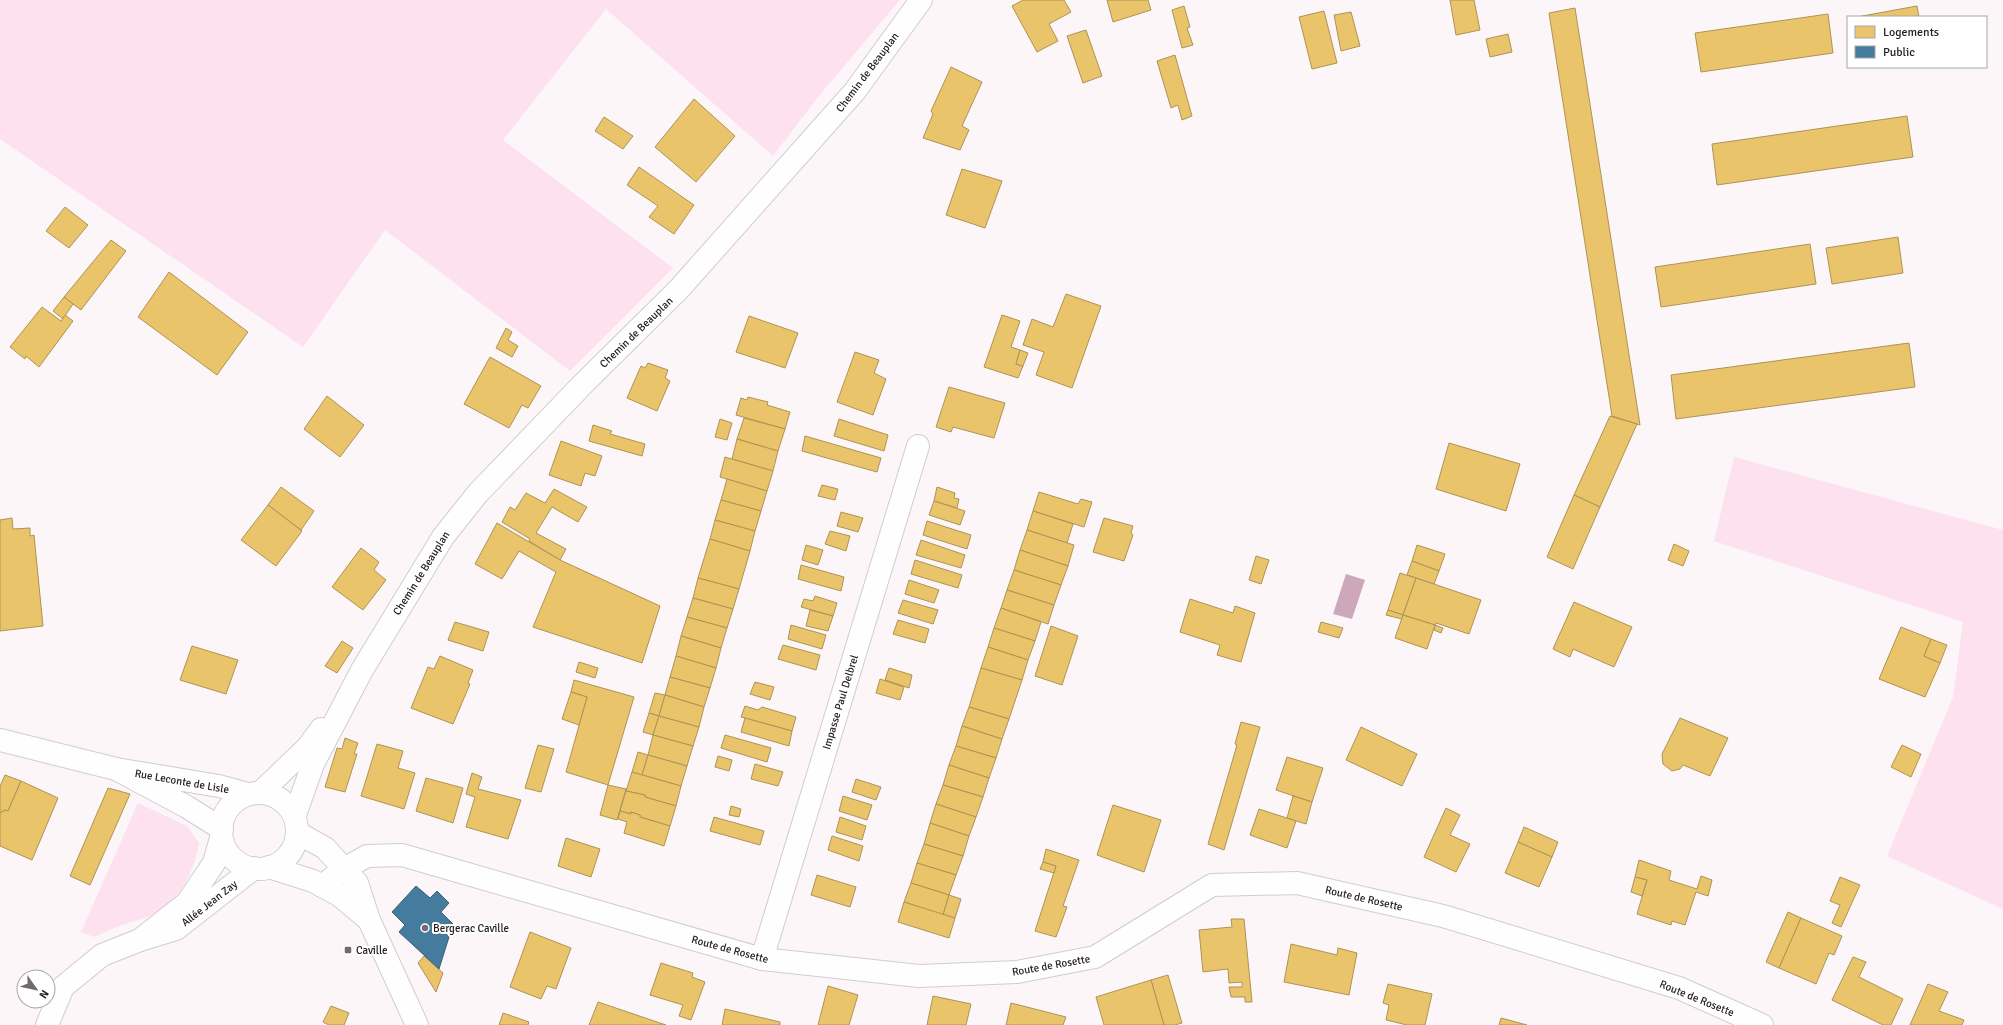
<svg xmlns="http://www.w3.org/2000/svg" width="2003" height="1025" viewBox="0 0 2003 1025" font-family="Signika,sans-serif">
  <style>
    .green { fill: #fde1ee }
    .water { fill: #cda8ba }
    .homes { fill: #e9c46a; stroke: #ae9355 }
    .public { fill: #457b9d; stroke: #3c6078 }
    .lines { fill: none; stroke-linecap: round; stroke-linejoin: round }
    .minor-casing { stroke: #d1ccce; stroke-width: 24 }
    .minor { stroke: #fffefe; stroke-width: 22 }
    .poi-dot { fill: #716b6e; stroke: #fff; stroke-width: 1.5 }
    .labels { text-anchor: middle; stroke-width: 4; stroke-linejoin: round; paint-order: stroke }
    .street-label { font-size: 11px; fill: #262023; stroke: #fff }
    .poi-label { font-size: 11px; fill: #262023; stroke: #fff; text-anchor: start }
  </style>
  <rect width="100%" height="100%" fill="#fcf6f9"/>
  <g class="green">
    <path d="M 0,0 L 900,0 L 818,97 L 773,156 L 606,9 L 503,140 L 673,268 L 570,371 L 385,230 L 303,347 L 0,139 Z"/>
    <path d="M 1734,457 L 2003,530 L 2003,909 L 1887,856 L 1953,697 L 1963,622 L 1714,541 Z"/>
    <path d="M 138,803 L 187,826 L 199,843 C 194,872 181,899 154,914 C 147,918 136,920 128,923 C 116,927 105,932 94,937 L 81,932 Z"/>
  </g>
  <path class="water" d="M 1346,574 L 1365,580 L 1352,619 L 1333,614 Z"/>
  <g class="homes">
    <path d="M 1023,0 L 1064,0 L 1071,12 L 1049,24 L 1058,41 L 1037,52 L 1012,6 Z"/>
    <path d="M 1107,0 L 1148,0 L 1151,10 L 1113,22 Z"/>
    <path d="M 1450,0 L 1474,0 L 1480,30 L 1456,35 Z"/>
    <path d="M 1184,6 L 1190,27 L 1187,28 L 1193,45 L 1182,48 L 1172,10 Z"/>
    <path d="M 1917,6 L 1919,17 L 1857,17 Z"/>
    <path d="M 1575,8 L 1640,425 L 1612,416 L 1549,13 Z"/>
    <path d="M 1324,11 L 1337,63 L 1312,69 L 1299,17 Z"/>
    <path d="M 1351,12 L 1360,46 L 1341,51 L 1334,15 Z"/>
    <path d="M 1828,14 L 1833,53 L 1701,72 L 1695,33 Z"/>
    <path d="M 1086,30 L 1102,76 L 1083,83 L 1067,36 Z"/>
    <path d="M 1508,34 L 1512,52 L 1490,57 L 1486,39 Z"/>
    <path d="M 1175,55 L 1192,116 L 1182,120 L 1178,105 L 1171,108 L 1157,61 Z"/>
    <path d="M 951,67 L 982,82 L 962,126 L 969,130 L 960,150 L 923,138 L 933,114 L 931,111 Z"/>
    <path d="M 694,99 L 735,136 L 696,182 L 655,147 Z"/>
    <path d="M 1907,116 L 1913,157 L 1717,185 L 1712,144 Z"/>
    <path d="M 604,117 L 633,136 L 623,149 L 595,131 Z"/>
    <path d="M 639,167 L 694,205 L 674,234 L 649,217 L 658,206 L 627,185 Z"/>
    <path d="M 962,169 L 1002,181 L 985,228 L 946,215 Z"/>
    <path d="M 65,207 L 88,225 L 69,248 L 46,231 Z"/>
    <path d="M 1898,237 L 1903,273 L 1832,284 L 1826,248 Z"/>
    <path d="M 111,240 L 126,251 L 81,310 L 64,297 Z"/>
    <path d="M 1810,244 L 1816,284 L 1661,307 L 1655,267 Z"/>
    <path d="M 169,272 L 248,332 L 217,375 L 138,317 Z"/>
    <path d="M 1066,294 L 1101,306 L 1072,388 L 1036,375 L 1044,352 L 1023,345 L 1032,319 L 1053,327 Z"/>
    <path d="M 64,297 L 73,304 L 63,319 L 53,311 Z"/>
    <path d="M 42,307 L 61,321 L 65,315 L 73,321 L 39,367 L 26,356 L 25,359 L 10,347 Z"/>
    <path d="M 1002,315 L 1020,321 L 1011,347 L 1020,350 L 1016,364 L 1023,366 L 1018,378 L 984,367 Z"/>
    <path d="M 749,316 L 798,333 L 785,368 L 736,352 Z"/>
    <path d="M 506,328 L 512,332 L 508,340 L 518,346 L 512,357 L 496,348 Z"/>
    <path d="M 1909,343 L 1915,387 L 1676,419 L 1671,375 Z"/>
    <path d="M 1020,350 L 1028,353 L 1023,366 L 1016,364 Z"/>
    <path d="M 855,352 L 879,360 L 874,373 L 886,379 L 873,415 L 837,402 Z"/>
    <path d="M 490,357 L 541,386 L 528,408 L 522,405 L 509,428 L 464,404 Z"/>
    <path d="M 648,363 L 668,370 L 665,378 L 670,381 L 657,411 L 627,398 L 641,366 L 645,368 Z"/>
    <path d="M 949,387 L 1005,403 L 994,438 L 953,427 L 951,432 L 936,427 Z"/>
    <path d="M 327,396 L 364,425 L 340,457 L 304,429 Z"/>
    <path d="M 748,397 L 768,402 L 767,405 L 790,412 L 785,429 L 736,415 L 741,398 L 747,400 Z"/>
    <path d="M 1610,416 L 1637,424 L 1600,507 L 1574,495 Z"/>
    <path d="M 744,418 L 785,429 L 778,451 L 737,439 Z"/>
    <path d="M 720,419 L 732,423 L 727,440 L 715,437 Z"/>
    <path d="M 839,419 L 888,435 L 884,451 L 834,436 Z"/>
    <path d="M 593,425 L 612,431 L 610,434 L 645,444 L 642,456 L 589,441 Z"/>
    <path d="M 805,436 L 881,458 L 877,472 L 802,451 Z"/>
    <path d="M 737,439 L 778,451 L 773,471 L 732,459 Z"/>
    <path d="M 561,441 L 602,456 L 595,476 L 585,473 L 581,486 L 549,475 Z"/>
    <path d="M 1449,443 L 1520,464 L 1506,511 L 1436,489 Z"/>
    <path d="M 725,457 L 773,471 L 767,491 L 720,477 Z"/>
    <path d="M 727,479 L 767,491 L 761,511 L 721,500 Z"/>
    <path d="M 822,485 L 838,489 L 835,500 L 818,496 Z"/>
    <path d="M 281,487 L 314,511 L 301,530 L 268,505 Z"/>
    <path d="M 937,487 L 955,493 L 954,498 L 959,499 L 957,508 L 934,501 Z"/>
    <path d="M 554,489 L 587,507 L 578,522 L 552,507 L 536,533 L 566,549 L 560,560 L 529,541 L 530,539 L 502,522 L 510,507 L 515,510 L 526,493 L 545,503 Z"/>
    <path d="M 1039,492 L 1078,504 L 1081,499 L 1092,502 L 1084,527 L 1033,511 Z"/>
    <path d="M 1574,495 L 1600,507 L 1573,569 L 1547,557 Z"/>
    <path d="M 721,500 L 761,511 L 755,531 L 715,520 Z"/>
    <path d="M 934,501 L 965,511 L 960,525 L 929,515 Z"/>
    <path d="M 268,505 L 302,531 L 276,566 L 241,540 Z"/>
    <path d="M 1033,511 L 1073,524 L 1067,543 L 1027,530 Z"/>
    <path d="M 841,512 L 863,518 L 858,532 L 837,526 Z"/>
    <path d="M 12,518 L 13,529 L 30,528 L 30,536 L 34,535 L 43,626 L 0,631 L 0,520 Z"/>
    <path d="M 1104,518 L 1133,526 L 1131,533 L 1133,535 L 1124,561 L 1093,552 Z"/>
    <path d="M 715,520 L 755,531 L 750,551 L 710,539 Z"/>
    <path d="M 927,521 L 971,535 L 967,549 L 923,535 Z"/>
    <path d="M 497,523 L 560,560 L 660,606 L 642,663 L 533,627 L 556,572 L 519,551 L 502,579 L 475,564 Z"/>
    <path d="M 1027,530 L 1074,545 L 1068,566 L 1020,550 Z"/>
    <path d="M 830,531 L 850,536 L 846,551 L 825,544 Z"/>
    <path d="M 710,539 L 750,551 L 739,589 L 698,578 Z"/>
    <path d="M 921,540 L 965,555 L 961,568 L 916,555 Z"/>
    <path d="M 1674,544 L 1689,551 L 1683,566 L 1668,560 Z"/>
    <path d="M 806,545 L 823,550 L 818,565 L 802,560 Z"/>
    <path d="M 1417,545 L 1445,554 L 1439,571 L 1412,561 Z"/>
    <path d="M 361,548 L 379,562 L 374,570 L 386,580 L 363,610 L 332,587 Z"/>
    <path d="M 1020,550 L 1068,566 L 1061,585 L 1014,570 Z"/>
    <path d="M 1256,556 L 1269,560 L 1261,584 L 1249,580 Z"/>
    <path d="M 915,560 L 962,575 L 958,588 L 911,574 Z"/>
    <path d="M 1412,561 L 1439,571 L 1434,584 L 1407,575 Z"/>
    <path d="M 801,565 L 844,577 L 841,591 L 798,579 Z"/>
    <path d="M 1014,570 L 1061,585 L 1054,605 L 1007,590 Z"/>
    <path d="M 1400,573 L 1416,578 L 1403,615 L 1388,610 Z"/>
    <path d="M 698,578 L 739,589 L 733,609 L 693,598 Z"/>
    <path d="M 1416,578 L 1481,600 L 1469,634 L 1436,623 L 1435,625 L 1403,615 Z"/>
    <path d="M 909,580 L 939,590 L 934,603 L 905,594 Z"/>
    <path d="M 1007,590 L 1054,605 L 1048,624 L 1001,608 Z"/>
    <path d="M 815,596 L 837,603 L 833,616 L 801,607 L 804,599 L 813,601 Z"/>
    <path d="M 693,598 L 733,609 L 727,628 L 687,617 Z"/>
    <path d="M 1190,599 L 1233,613 L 1235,606 L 1255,613 L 1241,662 L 1217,655 L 1220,645 L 1180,632 Z"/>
    <path d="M 903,600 L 938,610 L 933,624 L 898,613 Z"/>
    <path d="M 1574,602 L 1632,627 L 1614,667 L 1573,649 L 1570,657 L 1553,649 Z"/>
    <path d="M 1001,608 L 1041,622 L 1035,641 L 994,628 Z"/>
    <path d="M 810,610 L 833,616 L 828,631 L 806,626 Z"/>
    <path d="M 1388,610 L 1403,615 L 1402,619 L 1386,615 Z"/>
    <path d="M 1403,615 L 1435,625 L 1427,649 L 1395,638 Z"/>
    <path d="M 687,617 L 727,628 L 721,648 L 681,636 Z"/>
    <path d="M 898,620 L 929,629 L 925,643 L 893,634 Z"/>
    <path d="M 455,622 L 489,632 L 483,651 L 448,640 Z"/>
    <path d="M 1321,622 L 1343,628 L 1339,638 L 1318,632 Z"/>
    <path d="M 791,625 L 826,635 L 822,649 L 788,639 Z"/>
    <path d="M 1435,625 L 1443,628 L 1441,633 L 1434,630 Z"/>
    <path d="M 1051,626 L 1078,636 L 1062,685 L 1035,676 Z"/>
    <path d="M 1901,627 L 1931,639 L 1924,656 L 1940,663 L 1925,697 L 1879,679 Z"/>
    <path d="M 994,628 L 1035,641 L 1028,660 L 988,647 Z"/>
    <path d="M 681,636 L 721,648 L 716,668 L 676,656 Z"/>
    <path d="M 1931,639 L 1947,645 L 1940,663 L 1924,656 Z"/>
    <path d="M 342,641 L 353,648 L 337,673 L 325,666 Z"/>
    <path d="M 783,645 L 820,655 L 816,670 L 778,659 Z"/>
    <path d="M 192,646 L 238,660 L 226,694 L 180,680 Z"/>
    <path d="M 988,647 L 1028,660 L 1022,680 L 981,668 Z"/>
    <path d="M 440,656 L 473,670 L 468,683 L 470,684 L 453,724 L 411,708 L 428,667 L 434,669 Z"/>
    <path d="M 676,656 L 716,668 L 710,688 L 670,677 Z"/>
    <path d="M 579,662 L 598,668 L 595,678 L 576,672 Z"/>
    <path d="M 889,668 L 912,675 L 909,688 L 885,680 Z"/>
    <path d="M 981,668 L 1022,680 L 1009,719 L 969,707 Z"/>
    <path d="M 670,677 L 710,688 L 704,707 L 665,695 Z"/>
    <path d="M 880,679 L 904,687 L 900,700 L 876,693 Z"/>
    <path d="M 574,680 L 634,697 L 608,785 L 566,772 L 587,697 L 571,692 Z"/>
    <path d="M 755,682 L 774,687 L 770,700 L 750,694 Z"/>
    <path d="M 571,692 L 587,697 L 579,725 L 562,719 Z"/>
    <path d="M 655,693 L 665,695 L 659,716 L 649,713 Z"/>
    <path d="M 665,695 L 704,707 L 699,727 L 659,716 Z"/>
    <path d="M 745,706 L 758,710 L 762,707 L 796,717 L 792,731 L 741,717 Z"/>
    <path d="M 969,707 L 1009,719 L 1002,739 L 962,726 Z"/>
    <path d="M 649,713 L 659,716 L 653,735 L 643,732 Z"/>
    <path d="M 659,716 L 699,727 L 693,746 L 653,735 Z"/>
    <path d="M 745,718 L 792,731 L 789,746 L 741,732 Z"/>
    <path d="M 1680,718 L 1728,738 L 1710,776 L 1683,765 L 1680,769 L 1672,771 L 1663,764 L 1662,754 Z"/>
    <path d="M 1241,722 L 1260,727 L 1224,850 L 1208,844 L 1237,745 L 1235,744 Z"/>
    <path d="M 962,726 L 1002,739 L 996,758 L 956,746 Z"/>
    <path d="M 1361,727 L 1417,754 L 1402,786 L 1346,760 Z"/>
    <path d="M 653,735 L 693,746 L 687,766 L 648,755 Z"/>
    <path d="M 725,735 L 771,748 L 767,762 L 721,748 Z"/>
    <path d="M 345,738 L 358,743 L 354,754 L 357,754 L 345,792 L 325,787 L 337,748 L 342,749 Z"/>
    <path d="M 377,744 L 403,751 L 398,768 L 415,773 L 404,809 L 361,796 Z"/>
    <path d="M 538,745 L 554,749 L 541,792 L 525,788 Z"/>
    <path d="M 1902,745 L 1921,754 L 1911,777 L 1891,767 Z"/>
    <path d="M 956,746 L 996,758 L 989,778 L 949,765 Z"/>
    <path d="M 638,752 L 648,755 L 642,775 L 632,772 Z"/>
    <path d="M 648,755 L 687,766 L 681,786 L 642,775 Z"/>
    <path d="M 718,756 L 732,760 L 729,771 L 715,767 Z"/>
    <path d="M 1287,757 L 1323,768 L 1312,802 L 1276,790 Z"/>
    <path d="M 755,764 L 783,772 L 778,786 L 751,779 Z"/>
    <path d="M 949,765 L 989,778 L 983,797 L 943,785 Z"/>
    <path d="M 632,772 L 681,786 L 676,806 L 645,797 L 645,795 L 626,791 Z"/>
    <path d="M 472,773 L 482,777 L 478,789 L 521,800 L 508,839 L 466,827 L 475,797 L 466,794 Z"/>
    <path d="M 5,775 L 21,781 L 8,811 L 5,810 L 0,813 L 0,786 Z"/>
    <path d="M 426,778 L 463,788 L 453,823 L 416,811 Z"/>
    <path d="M 856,779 L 881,787 L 876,800 L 852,792 Z"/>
    <path d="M 21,781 L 58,798 L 32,860 L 0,846 L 0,813 L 5,810 L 8,811 Z"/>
    <path d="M 608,785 L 626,789 L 617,820 L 600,815 Z"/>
    <path d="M 943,785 L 983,797 L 976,817 L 936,804 Z"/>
    <path d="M 108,788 L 130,794 L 90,885 L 70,876 Z"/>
    <path d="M 626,791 L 645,795 L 645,797 L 676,806 L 670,826 L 640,817 L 640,815 L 631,812 L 631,814 L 620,811 Z"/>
    <path d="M 843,796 L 872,805 L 867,820 L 839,811 Z"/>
    <path d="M 1293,796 L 1312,802 L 1306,824 L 1287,818 Z"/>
    <path d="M 936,804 L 976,817 L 969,836 L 930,823 Z"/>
    <path d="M 1113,805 L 1161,820 L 1144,872 L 1097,855 Z"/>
    <path d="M 731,806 L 741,809 L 739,817 L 729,815 Z"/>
    <path d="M 1446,808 L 1460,815 L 1450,835 L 1470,844 L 1456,872 L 1424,857 Z"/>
    <path d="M 1259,809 L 1296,821 L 1287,848 L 1250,835 Z"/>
    <path d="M 620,811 L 631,814 L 631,812 L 640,815 L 640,817 L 670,826 L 664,846 L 624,833 L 627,822 L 618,819 Z"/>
    <path d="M 714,817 L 764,831 L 760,845 L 710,831 Z"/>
    <path d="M 840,817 L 866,826 L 862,840 L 836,832 Z"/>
    <path d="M 930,823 L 969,836 L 963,856 L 924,844 Z"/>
    <path d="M 1524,827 L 1558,842 L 1552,857 L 1518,842 Z"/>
    <path d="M 832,836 L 863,846 L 859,861 L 828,850 Z"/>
    <path d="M 566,838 L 600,849 L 591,877 L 558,866 Z"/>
    <path d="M 1518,842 L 1552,857 L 1539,887 L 1505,873 Z"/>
    <path d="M 924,844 L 963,856 L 956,875 L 917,863 Z"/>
    <path d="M 1046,849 L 1079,860 L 1063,906 L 1067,907 L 1056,937 L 1035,931 L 1056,866 L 1043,862 Z"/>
    <path d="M 1639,860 L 1671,871 L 1669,880 L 1697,889 L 1701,876 L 1712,880 L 1708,896 L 1696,892 L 1685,925 L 1672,921 L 1671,925 L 1637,914 L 1647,880 L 1635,877 Z"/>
    <path d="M 1043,862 L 1056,866 L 1054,873 L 1040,869 Z"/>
    <path d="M 917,863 L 956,875 L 949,895 L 911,883 Z"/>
    <path d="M 817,875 L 856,887 L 850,907 L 811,895 Z"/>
    <path d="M 1635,877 L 1647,880 L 1642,896 L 1631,892 Z"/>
    <path d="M 1840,877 L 1860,885 L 1841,927 L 1832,923 L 1840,905 L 1830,901 Z"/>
    <path d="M 911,883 L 949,895 L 943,915 L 904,902 Z"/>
    <path d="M 949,895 L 961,899 L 955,918 L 943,915 Z"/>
    <path d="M 904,902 L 955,918 L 949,938 L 898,922 Z"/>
    <path d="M 1788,912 L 1801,918 L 1779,968 L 1766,962 Z"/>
    <path d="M 1801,918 L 1842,936 L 1834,955 L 1829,953 L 1816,984 L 1779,968 Z"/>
    <path d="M 1231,919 L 1244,919 L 1252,1002 L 1245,1002 L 1245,997 L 1231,997 L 1229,987 L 1242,987 L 1242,982 L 1229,983 L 1228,969 L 1203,972 L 1199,930 L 1232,927 Z"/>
    <path d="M 530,932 L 571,948 L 556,989 L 547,986 L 541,999 L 510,987 Z"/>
    <path d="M 1291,944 L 1337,955 L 1338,948 L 1357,953 L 1349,995 L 1284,982 Z"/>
    <path d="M 424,956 L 443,973 L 436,992 L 418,963 Z"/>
    <path d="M 1853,957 L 1866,962 L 1859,977 L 1903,999 L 1891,1025 L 1883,1025 L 1832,1000 Z"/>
    <path d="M 661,963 L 693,973 L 692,977 L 705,982 L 691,1020 L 679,1016 L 683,1005 L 650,995 Z"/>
    <path d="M 1168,975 L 1182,1023 L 1175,1025 L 1164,1025 L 1151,980 Z"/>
    <path d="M 1151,980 L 1164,1025 L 1104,1025 L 1096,997 Z"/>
    <path d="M 1388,984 L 1432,994 L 1425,1025 L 1407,1025 L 1386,1020 L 1389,1005 L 1383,1003 Z"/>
    <path d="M 1928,984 L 1948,992 L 1939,1011 L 1964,1020 L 1962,1025 L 1910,1025 Z"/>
    <path d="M 828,986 L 858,995 L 849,1025 L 818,1025 Z"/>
    <path d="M 933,996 L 971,1004 L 966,1025 L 927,1025 Z"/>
    <path d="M 598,1002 L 666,1025 L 589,1025 Z"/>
    <path d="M 1011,1003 L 1066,1017 L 1063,1025 L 1006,1025 Z"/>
    <path d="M 331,1006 L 349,1013 L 344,1025 L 329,1025 L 323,1022 Z"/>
    <path d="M 725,1009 L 780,1022 L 780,1025 L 722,1025 Z"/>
    <path d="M 503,1013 L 529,1022 L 528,1025 L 499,1025 Z"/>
    <path d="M 1501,1018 L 1527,1025 L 1499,1025 Z"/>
  </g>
  <path class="public" d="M 416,886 L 430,898 L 437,891 L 449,903 L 441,912 L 453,924 L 445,932 L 449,937 L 439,969 L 399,932 L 405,925 L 392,912 Z"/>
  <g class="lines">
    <defs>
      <g id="minor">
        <path d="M 0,740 L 116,769"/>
        <path d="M 260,793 L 308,747 L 321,729"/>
        <circle cx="259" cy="831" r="38"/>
        <path d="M 295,815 L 313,764 L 362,670 L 443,537 L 478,493 L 583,384 L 679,289 L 855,91 L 921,0"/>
        <path d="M 222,829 L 187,807 L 116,769 L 219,786 L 248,794"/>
        <path d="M 298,833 L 325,848 L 357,883 L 369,920 L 417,1025"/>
        <path d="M 221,838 L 214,863 L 187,903 L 140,940 L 176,929 L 254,868"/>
        <path d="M 269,867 L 313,881 L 339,895 L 369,920"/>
        <path d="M 322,886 L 344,869 L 367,856 L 402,855 L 762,959 L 919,976 L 1017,972 L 1095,957 L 1212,885 L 1297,883 L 1443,916 L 1679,988 L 1762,1025"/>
        <path d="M 762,959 L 918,446"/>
        <path d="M 47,1025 L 63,987 L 102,955 L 140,940"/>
      </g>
    </defs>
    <use href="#minor" class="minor-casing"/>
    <use href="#minor" class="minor"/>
  </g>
  <g class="poi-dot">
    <circle cx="425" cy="928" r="4"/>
    <rect x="344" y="946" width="8" height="8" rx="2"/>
  </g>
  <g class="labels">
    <g class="street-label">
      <text transform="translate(867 72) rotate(-53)" y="4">Chemin de Beauplan</text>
      <text transform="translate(636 332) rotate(-44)" y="4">Chemin de Beauplan</text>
      <text transform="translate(421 573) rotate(-58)" y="4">Chemin de Beauplan</text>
      <text transform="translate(840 702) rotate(-73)" y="4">Impasse Paul Delbrel</text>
      <text transform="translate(182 781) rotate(10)" y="4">Rue Leconte de Lisle</text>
      <text transform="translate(1364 898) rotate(13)" y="4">Route de Rosette</text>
      <text transform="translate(209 903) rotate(-38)" y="4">Allée Jean Zay</text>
      <text transform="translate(730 949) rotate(15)" y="4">Route de Rosette</text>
      <text transform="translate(1051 965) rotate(-10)" y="4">Route de Rosette</text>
      <text transform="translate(1697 998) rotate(22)" y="4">Route de Rosette</text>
    </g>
    <g class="poi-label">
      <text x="433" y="932">Bergerac Caville</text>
      <text x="356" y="954">Caville</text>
    </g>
  </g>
  <rect x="1847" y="16" width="140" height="52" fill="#ffffff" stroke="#a8a6a7"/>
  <rect x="1855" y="26" width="20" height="12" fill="#e9c46a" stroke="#a8a6a7"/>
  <text x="1883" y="36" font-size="12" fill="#262023">Logements</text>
  <rect x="1855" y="46" width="20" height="12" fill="#457b9d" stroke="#a8a6a7"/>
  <text x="1883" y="56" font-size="12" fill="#262023">Public</text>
  <g transform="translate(36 989) rotate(123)"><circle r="19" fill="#ffffff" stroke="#a8a6a7"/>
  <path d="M0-3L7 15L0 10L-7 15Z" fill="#716b6e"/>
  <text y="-6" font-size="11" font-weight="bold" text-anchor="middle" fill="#262023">N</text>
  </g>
</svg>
